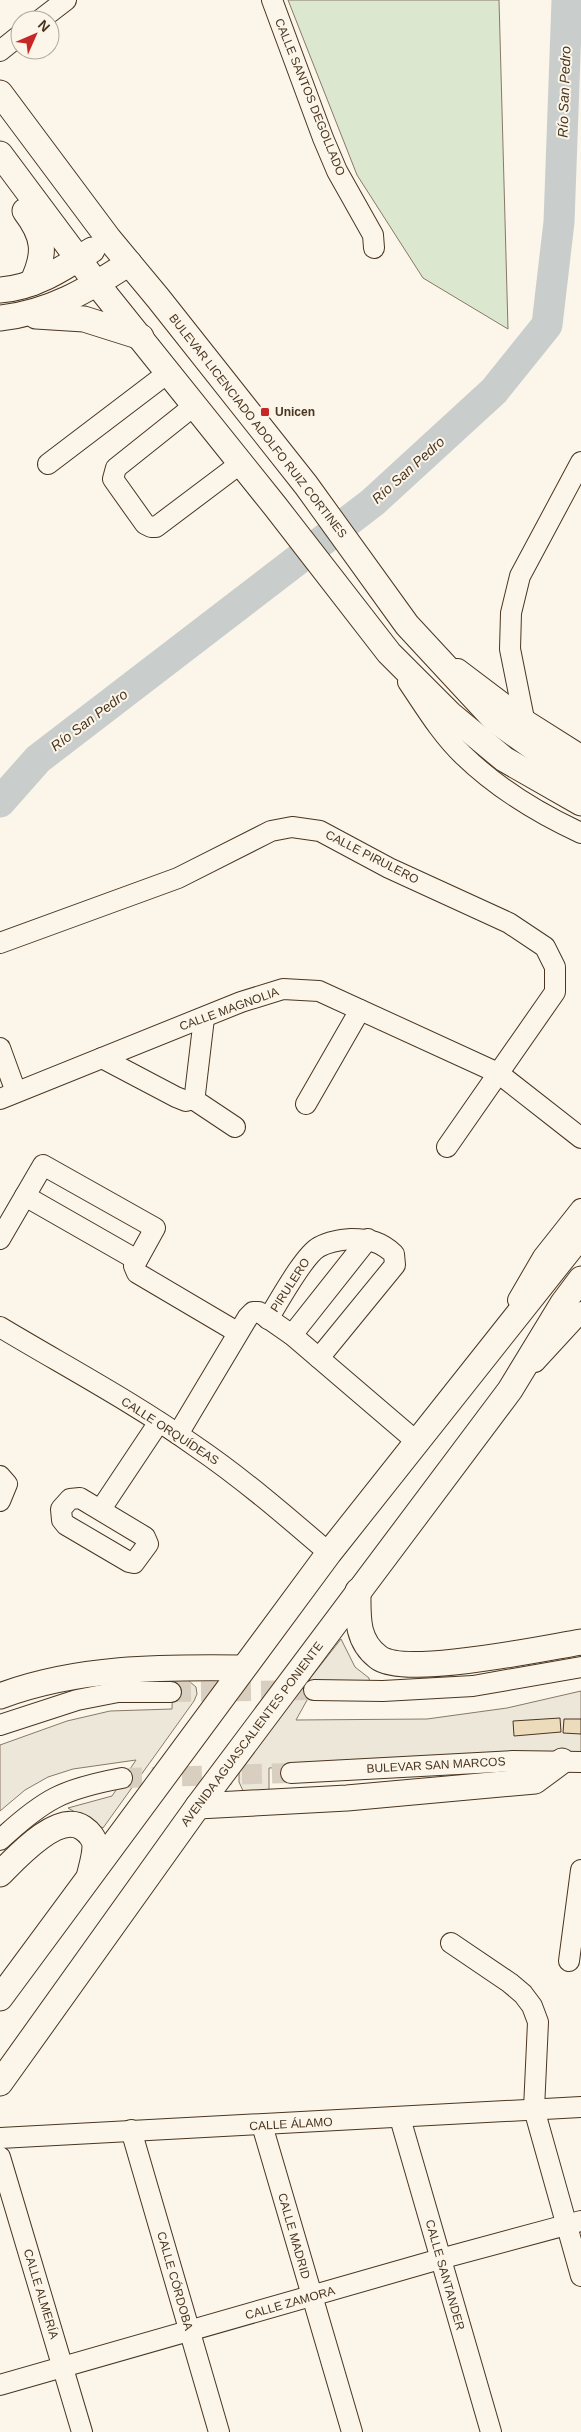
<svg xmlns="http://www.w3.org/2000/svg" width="581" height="2432" viewBox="0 0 581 2432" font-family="Arial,sans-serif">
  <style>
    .green { fill: #dce7d0; stroke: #887966 }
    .parking { fill: #ede7d9; stroke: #887966 }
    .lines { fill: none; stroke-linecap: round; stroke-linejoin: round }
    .river { stroke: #c9cecd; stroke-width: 31 }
    .building { fill: #ecdcbc; stroke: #4a3520 }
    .minor-tunnel { stroke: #d8cfc1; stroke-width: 20; stroke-dasharray: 20 10; stroke-linecap: butt }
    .minor-casing { stroke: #4a3520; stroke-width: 22 }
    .major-casing { stroke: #4a3520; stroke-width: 27 }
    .minor { stroke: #fbf6e9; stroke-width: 20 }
    .major { stroke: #fbf6e9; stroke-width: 25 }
    .poi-dot { fill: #c62828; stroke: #fbf6e9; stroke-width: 2 }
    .labels { text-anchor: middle; stroke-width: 4; stroke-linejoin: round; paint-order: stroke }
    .street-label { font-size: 12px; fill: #4a3520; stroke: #fbf6e9 }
    .poi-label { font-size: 12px; font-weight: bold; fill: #4a3520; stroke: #fbf6e9; text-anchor: start }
    .water-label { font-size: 14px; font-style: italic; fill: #4a3520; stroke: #fbf6e9 }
  </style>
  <rect width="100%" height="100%" fill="#fbf6e9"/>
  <path class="green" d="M 288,0 L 499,0 L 508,329 L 423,278 L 357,175 Z"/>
  <g class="parking">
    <path d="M 341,1639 L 355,1667 L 369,1678 L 370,1685 L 316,1684 L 296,1720 L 427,1719 L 507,1708 L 581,1691 L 581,1753 L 269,1768 L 269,1802 L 244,1793 L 239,1782 L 239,1769 Z"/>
    <path d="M 173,1674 L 183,1676 L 196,1687 L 197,1694 L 194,1701 L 103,1828 L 68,1808 L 112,1796 L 136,1760 L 73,1769 L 48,1777 L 25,1790 L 0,1811 L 0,1745 L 67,1721 L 110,1711 L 172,1709 Z"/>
  </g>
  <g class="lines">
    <path class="river" d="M 0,802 L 38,759 L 373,502 L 494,391 L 547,325 L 559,222 L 567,0"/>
  </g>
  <g class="building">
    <path d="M 560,1718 L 561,1732 L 514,1736 L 513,1721 Z"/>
    <path d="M 564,1719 L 581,1719 L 581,1734 L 563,1733 Z"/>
  </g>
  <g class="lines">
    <g class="minor-tunnel">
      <path d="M 171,1692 L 314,1690"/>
      <path d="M 122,1778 L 291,1773"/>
    </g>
    <defs>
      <g id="minor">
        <path d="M 272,0 L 323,138 L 337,171 L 373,235 L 374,248"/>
        <path d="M 40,20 L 66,0"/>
        <path d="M 0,51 L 20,35"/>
        <path d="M 195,405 L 116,468 L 113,479 L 145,524 L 151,527 L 156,527 L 241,463"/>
        <path d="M 48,464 L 169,372"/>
        <path d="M 458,669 L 524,719 L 581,755"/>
        <path d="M 408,682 C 425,707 441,734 463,755 C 496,787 540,814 581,833"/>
        <path d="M 524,719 L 510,649 L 511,613 L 520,576 L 581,462"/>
        <path d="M 0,943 L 178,878 L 271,831 L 292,827 L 320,831 L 389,868 L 509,923 L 545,947 L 555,967 L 555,992 L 447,1147"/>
        <path d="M 0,1048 L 16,1092"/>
        <path d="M 102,1058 L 176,1097 L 186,1101 L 193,1099 L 235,1127"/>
        <path d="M 0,1099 L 241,1002 L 283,989 L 319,991 L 498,1073 L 581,1138"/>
        <path d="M 193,1099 L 195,1094 L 204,1018"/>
        <path d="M 306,1104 L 360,1010"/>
        <path d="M 25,1196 L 137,1260"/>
        <path d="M 0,1239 L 43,1165 L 155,1228 L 134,1266 L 137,1273 L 237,1332"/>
        <path d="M 518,1300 L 543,1257 L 581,1209"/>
        <path d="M 268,1319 C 278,1303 304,1255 319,1247 C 329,1241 341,1240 352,1239 C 370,1239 381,1242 394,1254 L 395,1265 L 319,1358"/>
        <path d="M 0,1327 C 65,1366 133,1402 195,1446 C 242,1478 285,1515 329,1553"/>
        <path d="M 292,1335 L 368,1239"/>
        <path d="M 535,1362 L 581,1312"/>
        <path d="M 178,1434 L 248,1317 L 253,1312 L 259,1312 L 292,1335 L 417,1442"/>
        <path d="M 0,1476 L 7,1484 L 0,1501"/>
        <path d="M 80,1498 L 145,1537 L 148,1544 L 134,1563 L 129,1562 L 66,1525 L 62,1520 L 61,1509 L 70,1499 Z"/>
        <path d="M 101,1509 L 159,1422"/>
        <path d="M 314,1690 L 383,1691 L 473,1686 L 581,1667"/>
        <path d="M 0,1725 L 77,1700 L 118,1692 L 171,1692"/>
        <path d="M 291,1773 L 513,1761 L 581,1762"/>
        <path d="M 0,1840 C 44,1799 63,1789 122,1778"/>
        <path d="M 451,1943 L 510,1983 L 523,1994 L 532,2006 L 538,2022 L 534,2109 L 581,2276"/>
        <path d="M 569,1961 L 581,1870"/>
        <path d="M 400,2118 L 491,2432"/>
        <path d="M 262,2125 L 352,2432"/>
        <path d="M 131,2130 L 219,2432"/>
        <path d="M 0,2138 L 581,2107"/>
        <path d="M 0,2157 L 82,2432"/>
        <path d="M 0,2385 L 440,2259 L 581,2221"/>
      </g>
      <g id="major">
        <path d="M 0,93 L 109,239 L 158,298 L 306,485 L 407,625 L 496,721 L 544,755 L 581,778"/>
        <path d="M 0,154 L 97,284 L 275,506 L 389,653 L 450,714 L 504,759 L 581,803"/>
        <path d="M 25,211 C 45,237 46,254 32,283"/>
        <path d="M 0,290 C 34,288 64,268 92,250"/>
        <path d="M 36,316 L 84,319 L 141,337"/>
        <path d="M 0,318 C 49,313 88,290 129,263"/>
        <path d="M 358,1591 C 358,1617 356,1640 378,1657 C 404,1678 544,1648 581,1642"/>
        <path d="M 0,1696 C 77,1667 161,1667 242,1668"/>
        <path d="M 198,1806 L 347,1798 L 535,1781 L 562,1761"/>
        <path d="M 0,1874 C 16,1858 58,1811 83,1828 C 89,1832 95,1839 95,1846 C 95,1855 92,1865 90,1873"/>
        <path d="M 0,1998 L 329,1553 L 581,1235"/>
        <path d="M 0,2083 L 198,1806 L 510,1390 L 563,1303 L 581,1279"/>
      </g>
    </defs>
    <use href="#minor" class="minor-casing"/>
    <use href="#major" class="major-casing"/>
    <use href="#minor" class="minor"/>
    <use href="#major" class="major"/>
  </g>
  <rect class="poi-dot" x="260" y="407" width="10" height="10" rx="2.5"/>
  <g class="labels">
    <g class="street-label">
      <text transform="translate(310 97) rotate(68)" y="4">CALLE SANTOS DEGOLLADO</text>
      <text transform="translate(258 426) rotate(52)" y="4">BULEVAR LICENCIADO ADOLFO RUIZ CORTINES</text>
      <text transform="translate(372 857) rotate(27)" y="4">CALLE PIRULERO</text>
      <text transform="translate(229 1009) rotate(-20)" y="4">CALLE MAGNOLIA</text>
      <text transform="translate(290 1285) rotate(-57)" y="4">PIRULERO</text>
      <text transform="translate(170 1431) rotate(33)" y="4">CALLE ORQUÍDEAS</text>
      <text transform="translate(252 1734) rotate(-53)" y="4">AVENIDA AGUASCALIENTES PONIENTE</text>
      <text transform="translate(436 1765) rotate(-3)" y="4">BULEVAR SAN MARCOS</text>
      <text transform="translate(291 2124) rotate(-3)" y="4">CALLE ÁLAMO</text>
      <text transform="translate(294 2236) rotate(74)" y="4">CALLE MADRID</text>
      <text transform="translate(445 2275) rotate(74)" y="4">CALLE SANTANDER</text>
      <text transform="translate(175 2281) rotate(74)" y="4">CALLE CÓRDOBA</text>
      <text transform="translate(41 2294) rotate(73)" y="4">CALLE ALMERÍA</text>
      <text transform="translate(290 2303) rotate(-16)" y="4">CALLE ZAMORA</text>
    </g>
    <g class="poi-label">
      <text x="275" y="416">Unicen</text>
    </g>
    <g class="water-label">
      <text transform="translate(564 92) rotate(-88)" y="5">Río San Pedro</text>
      <text transform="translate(408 470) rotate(-42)" y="5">Río San Pedro</text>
      <text transform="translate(89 720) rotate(-37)" y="5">Río San Pedro</text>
    </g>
  </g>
  <g transform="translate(35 35) rotate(45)"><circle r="24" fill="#fbf6e9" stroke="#b4a999"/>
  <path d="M0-4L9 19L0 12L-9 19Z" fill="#c62828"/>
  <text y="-8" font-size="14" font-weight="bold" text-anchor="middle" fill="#4a3520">N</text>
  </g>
</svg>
